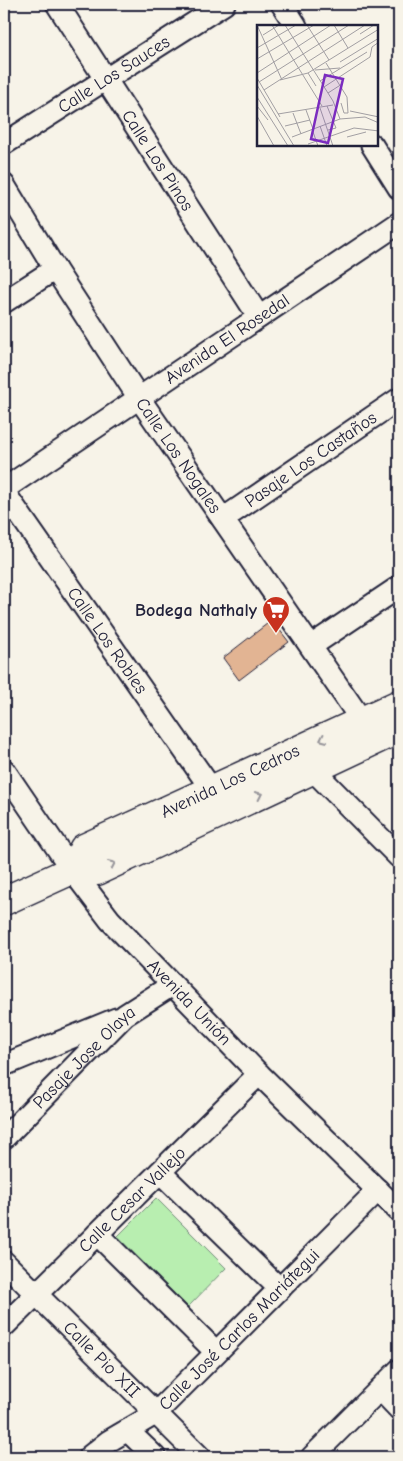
<svg xmlns="http://www.w3.org/2000/svg" width="403" height="1461" viewBox="0 0 403 1461" font-family="'Comic Neue',sans-serif">
  <style>
    .garden { fill: #b8eeb0; stroke: #6d8876 }
    .building { fill: #e2b493; stroke: #22223b }
    .lines { fill: none; stroke-linecap: round; stroke-linejoin: round }
    .minor-casing { stroke: #22223b; stroke-width: 25 }
    .tertiary-casing { stroke: #22223b; stroke-width: 31 }
    .minor { stroke: #f7f3e8; stroke-width: 21 }
    .tertiary { stroke: #f7f3e8; stroke-width: 28 }
    .oneway { stroke: #97959a }
    .labels { text-anchor: middle; stroke-width: 4; stroke-linejoin: round; paint-order: stroke }
    .street-label { font-size: 18px; fill: #22223b; stroke: #f7f3e8 }
    .poi-label { font-size: 18px; font-weight: bold; fill: #22223b; stroke: #f7f3e8; text-anchor: end }
    .inset-road { fill: none; stroke: #a29fa3; stroke-width: 1 }
    .view { fill: #7b2cbf; fill-opacity: 0.15; stroke: #7b2cbf; stroke-width: 2.5 }
    .inset-edge { fill: none; stroke: #22223b; stroke-width: 2.5 }
  </style>
  <rect width="100%" height="100%" fill="#f7f3e8"/>
  <filter id="ink" filterUnits="userSpaceOnUse"><feTurbulence type="fractalNoise" baseFrequency=".02" numOctaves="2"/><feDisplacementMap in="SourceGraphic" scale="10" xChannelSelector="R" yChannelSelector="G"/><feConvolveMatrix kernelMatrix="1 2 1 2 8 2 1 2 1" color-interpolation-filters="sRGB"/></filter>
  <g filter="url(#ink)">
    <path class="garden" d="M 156,1198 L 226,1268 L 188,1307 L 117,1237 Z"/>
    <path class="building" d="M 272,620 L 289,642 L 239,680 L 223,658 Z"/>
    <g class="lines">
      <defs>
        <g id="minor">
          <path id="s1" d="M 57,4 L 259,317"/>
          <path d="M 282,4 L 296,26"/>
          <path id="s2" d="M 4,144 L 224,4"/>
          <path d="M 372,145 L 399,188"/>
          <path id="s3" d="M 4,185 L 55,269 L 139,398 L 362,721"/>
          <path d="M 4,302 L 55,269"/>
          <path id="s4" d="M 4,489 L 399,223"/>
          <path id="s5" d="M 4,492 L 212,790"/>
          <path id="s6" d="M 223,519 L 399,399"/>
          <path d="M 311,646 L 399,587"/>
          <path id="s7" d="M 4,770 L 72,870 L 110,920 L 259,1074 L 399,1211"/>
          <path d="M 313,770 L 399,857"/>
          <path d="M 4,1065 L 116,1019"/>
          <path id="s8" d="M 4,1138 L 125,1015 L 172,985"/>
          <path d="M 160,1172 L 280,1289"/>
          <path d="M 97,1234 L 216,1352"/>
          <path id="s9" d="M 4,1262 L 200,1457"/>
          <path id="s10" d="M 4,1326 L 259,1074"/>
          <path d="M 380,1389 L 399,1409"/>
          <path d="M 128,1431 L 155,1457"/>
          <path id="s11" d="M 89,1457 L 109,1441 L 155,1414 L 378,1190"/>
          <path d="M 312,1457 L 399,1370"/>
        </g>
        <g id="tertiary">
          <path d="M 399,704 L 84,848 L 72,870 L 97,871 L 399,729"/>
          <path d="M 4,901 L 72,870"/>
        </g>
      </defs>
      <use href="#minor" class="minor-casing"/>
      <use href="#tertiary" class="tertiary-casing"/>
      <use href="#minor" class="minor"/>
      <use href="#tertiary" class="tertiary"/>
    </g>
    <defs><path id="oneway-chevron" d="M-2-3.5L2.5 0L-2 3.5" fill="none" stroke-width="1.6" stroke-linecap="round" stroke-linejoin="round" transform="scale(1.25)"/></defs>
    <g class="oneway">
      <use href="#oneway-chevron" transform="translate(323 739) rotate(155)"/>
      <use href="#oneway-chevron" transform="translate(259 795) rotate(-25)"/>
      <use href="#oneway-chevron" transform="translate(112 864) rotate(-25)"/>
    </g>
  </g>
  <defs>
    <symbol id="supermarket-pin" viewBox="-11 -11 22 30"><path d="M0 17L-7.5 6A9.5 9.5 0 1 1 7.5 6Z" fill="#c8321e" stroke="#f7f3e8"/><path d="M-6-5.5h2.5l.6 2H6L4.5 2H-2.5L-4.4-4H-6ZM-1.5 3.2a1.3 1.3 0 1 0 .1 0ZM3 3.2a1.3 1.3 0 1 0 .1 0Z" fill="#fff"/></symbol>
  </defs>
  <g fill-rule="evenodd">
    <use href="#supermarket-pin" x="260" y="594" width="32" height="43"/>
  </g>
  <g class="labels">
    <g class="street-label">
      <text dy="6" stroke="none"><textPath href="#s2" startOffset="130">Calle Los Sauces</textPath></text>
      <text dy="6" stroke="none"><textPath href="#s1" startOffset="186">Calle Los Pinos</textPath></text>
      <text dy="6" stroke="none"><textPath href="#s4" startOffset="269">Avenida El Rosedal</textPath></text>
      <text dy="6" stroke="none"><textPath href="#s3" startOffset="322">Calle Los Nogales</textPath></text>
      <text dy="6" stroke="none"><textPath href="#s6" startOffset="106">Pasaje Los Castaños</textPath></text>
      <text dy="6" stroke="none"><textPath href="#s5" startOffset="181">Calle Los Robles</textPath></text>
      <text transform="translate(230 781) rotate(-25)" y="6">Avenida Los Cedros</text>
      <text dy="6" stroke="none"><textPath href="#s7" startOffset="298">Avenida Unión</textPath></text>
      <text dy="6" stroke="none"><textPath href="#s8" startOffset="114">Pasaje Jose Olaya</textPath></text>
      <text dy="6" stroke="none"><textPath href="#s10" startOffset="180">Calle Cesar Vallejo</textPath></text>
      <text dy="6" stroke="none"><textPath href="#s11" startOffset="198">Calle José Carlos Mariátegui</textPath></text>
      <text dy="6" stroke="none"><textPath href="#s9" startOffset="138">Calle Pio XII</textPath></text>
    </g>
    <g class="poi-label">
      <text x="257" y="616">Bodega Nathaly</text>
    </g>
  </g>
  <g transform="translate(257 25)">
    <rect width="121" height="121" fill="#f7f3e8"/>
    <path class="inset-road" d="M 0,0 L 25,55M 15,0 L 65,81M 28,0 L 76,76 L 83,94M 50,0 L 72,35M 77,0 L 91,23M 103,9 L 117,0M 6,10 L 22,0M 0,23 L 39,0M 113,32 L 115,22 L 122,17M 0,34 L 57,0M 83,37 L 122,13M 69,38 L 90,72 L 91,88 L 87,88 L 84,78M 58,45 L 83,43M 0,48 L 74,0M 51,48 L 59,61M 0,53 L 23,92M 23,55 L 51,48 L 122,4M 63,56 L 110,27M 2,57 L 92,0M 0,60 L 37,121M 67,62 L 113,32M 7,65 L 108,0M 71,68 L 85,59M 0,72 L 31,121M 0,81 L 11,95M 70,81 L 79,103 L 71,105M 63,83 L 76,121M 49,85 L 56,104M 93,86 L 122,92M 36,88 L 44,109M 21,89 L 76,80M 0,91 L 17,121M 28,101 L 53,95M 63,101 L 70,121M 55,104 L 61,121M 35,112 L 83,94 L 108,92 L 122,98M 90,112 L 109,107M 51,119 L 97,103 L 122,106"/>
    <path class="view" d="M 68,50 L 86,54 L 71,118 L 54,114 Z"/>
    <rect width="121" height="121" class="inset-edge"/>
  </g>
  <rect width="403" height="1461" fill="none" stroke="#f7f3e8" stroke-width="20"/>
  <rect x="10" y="10" width="383" height="1441" fill="none" stroke="#22223b" stroke-width="2" filter="url(#ink)"/>
</svg>
